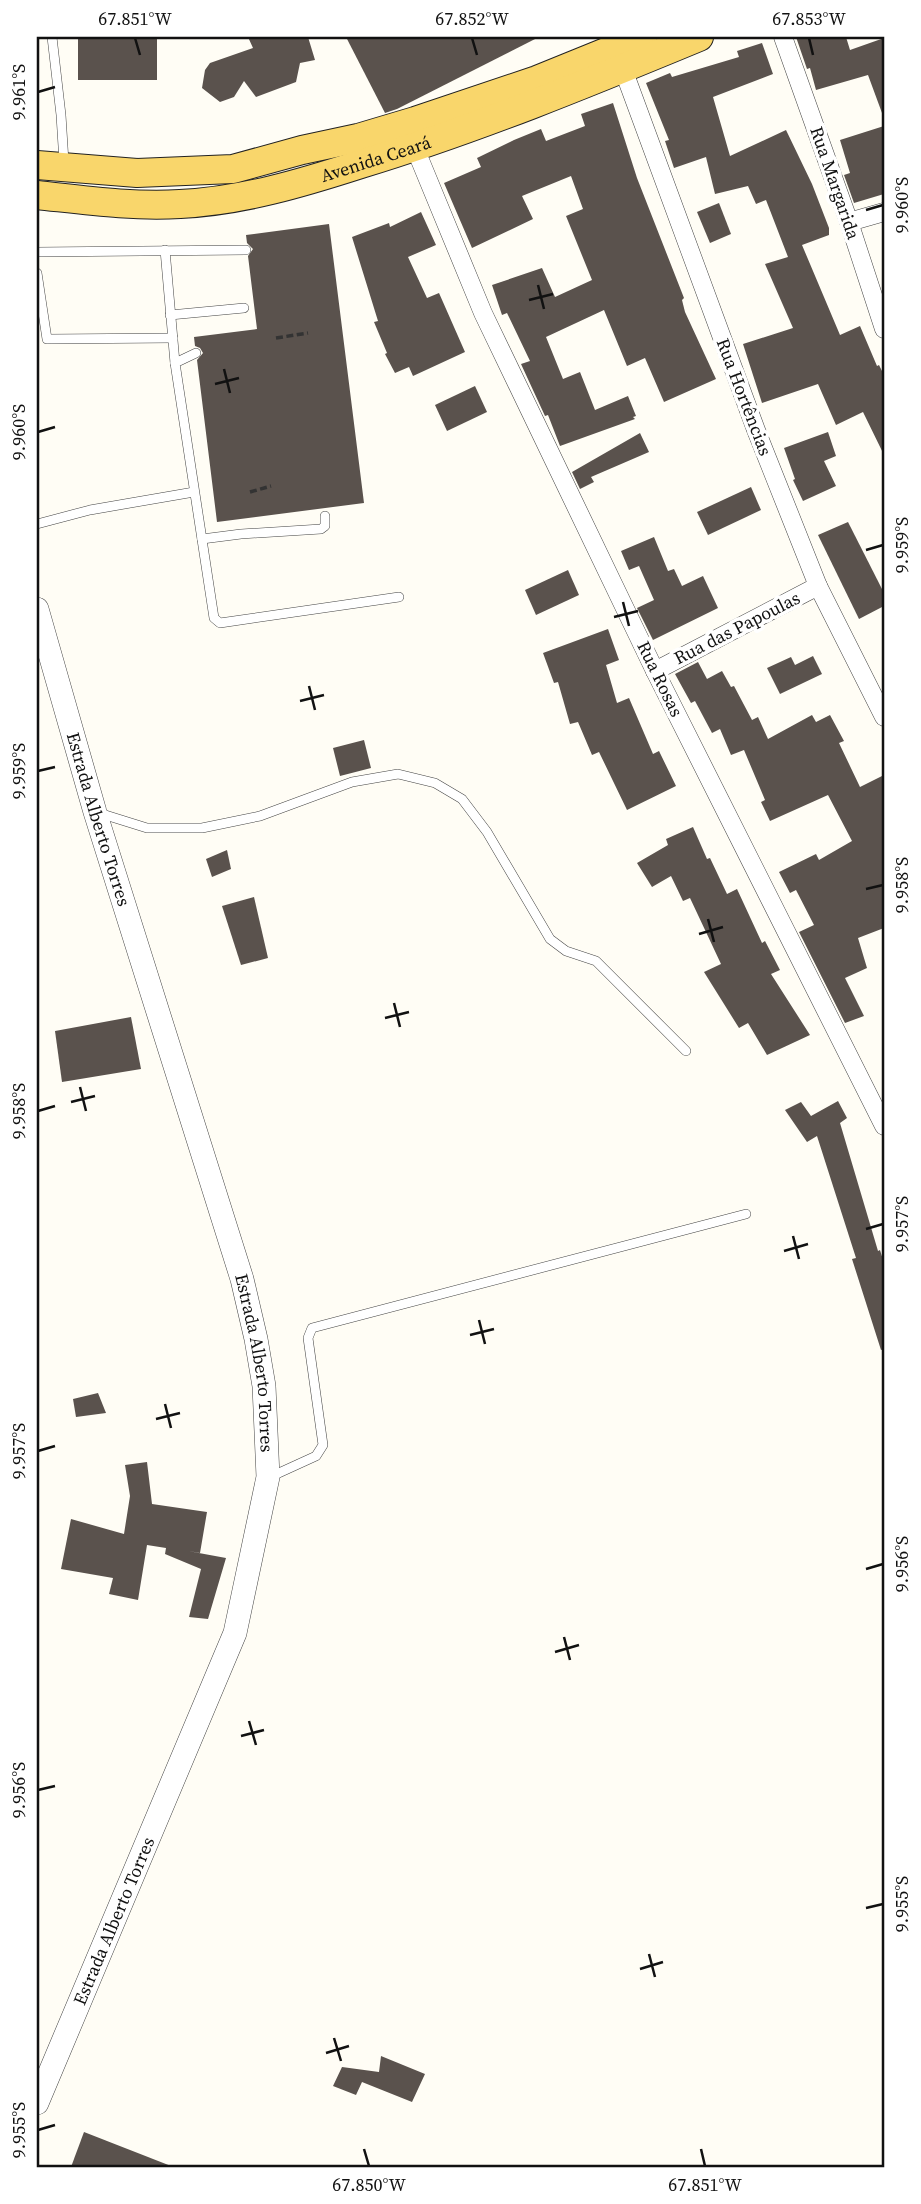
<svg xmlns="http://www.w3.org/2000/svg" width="921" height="2204" viewBox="0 0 921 2204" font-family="'Source Serif 4',serif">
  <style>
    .building { fill: #5a524d }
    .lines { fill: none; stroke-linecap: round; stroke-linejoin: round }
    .service-casing { stroke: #444; stroke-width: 10 }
    .minor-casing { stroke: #444; stroke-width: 19 }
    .tertiary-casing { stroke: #444; stroke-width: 24 }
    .primary-casing { stroke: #222; stroke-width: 30 }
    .path { stroke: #333; stroke-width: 3.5; stroke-dasharray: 7 3.5; stroke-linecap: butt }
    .service { stroke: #fff; stroke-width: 9 }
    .minor { stroke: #fff; stroke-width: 18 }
    .tertiary { stroke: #fff; stroke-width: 23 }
    .primary { stroke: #f9d66b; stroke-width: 28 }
    .ticks { fill: none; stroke: #111; stroke-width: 2.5 }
    .labels { text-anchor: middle; stroke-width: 7; stroke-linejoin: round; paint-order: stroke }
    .street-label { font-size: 18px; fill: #111; stroke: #fff }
    .neatline { fill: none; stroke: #111; stroke-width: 2.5 }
    .ticks-label { font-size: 18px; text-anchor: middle; fill: #111 }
  </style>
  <rect width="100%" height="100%" fill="#fffdf5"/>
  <g class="building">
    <rect x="78" y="37" width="79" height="43"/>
    <path d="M 248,37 L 308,37 L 315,60 L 300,63 L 296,82 L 256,97 L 244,81 L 234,97 L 220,102 L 202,88 L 205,70 L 210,63 L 253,48 Z"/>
    <path d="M 346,37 L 539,37 L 397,109 L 385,113 Z"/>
    <path d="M 796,37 L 846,37 L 850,50 L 884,38 L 884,112 L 882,113 L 868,75 L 816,90 L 810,68 L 807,69 Z"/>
    <path d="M 762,43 L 773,74 L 713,97 L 730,156 L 786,130 L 812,184 L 829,228 L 829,235 L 802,245 L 840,335 L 860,326 L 877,366 L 879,365 L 884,375 L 884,455 L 863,412 L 836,425 L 818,384 L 762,403 L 743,344 L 793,328 L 765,264 L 788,257 L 766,200 L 756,204 L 748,186 L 715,194 L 706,157 L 674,168 L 665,141 L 669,140 L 646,83 L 670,73 L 672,77 L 739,57 L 737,51 Z"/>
    <path d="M 613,103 L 637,178 L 684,298 L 682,300 L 685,312 L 716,379 L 664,402 L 645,358 L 627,366 L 604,310 L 546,337 L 563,379 L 580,372 L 595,410 L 628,396 L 636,416 L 633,417 L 635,419 L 560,446 L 548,415 L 545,416 L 521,364 L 530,361 L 507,313 L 502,315 L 492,285 L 542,268 L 555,297 L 592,280 L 566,216 L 583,209 L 571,176 L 522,196 L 533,219 L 472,248 L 444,183 L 481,167 L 477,158 L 514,140 L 541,129 L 546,141 L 585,126 L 581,114 Z"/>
    <path d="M 884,126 L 884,194 L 854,203 L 844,175 L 850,173 L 840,140 Z"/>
    <path d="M 719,203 L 731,234 L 710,243 L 697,212 Z"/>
    <path d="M 421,212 L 436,245 L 408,257 L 427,298 L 439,293 L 465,352 L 413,376 L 409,367 L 395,373 L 385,354 L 387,353 L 374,322 L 378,321 L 352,237 L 389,223 L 390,227 Z"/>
    <path d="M 329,224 L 364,503 L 217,522 L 197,360 L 203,353 L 200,348 L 195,346 L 194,337 L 257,329 L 248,256 L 253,249 L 247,243 L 246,235 Z"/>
    <path d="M 475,386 L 487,412 L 447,431 L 435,405 Z"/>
    <path d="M 828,432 L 836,456 L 824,461 L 836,486 L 803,501 L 793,480 L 795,479 L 784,448 Z"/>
    <path d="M 640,433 L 649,452 L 591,477 L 594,482 L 580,489 L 572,472 Z"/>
    <path d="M 751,487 L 761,510 L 708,535 L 697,512 Z"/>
    <path d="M 848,522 L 884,593 L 884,606 L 859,619 L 818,535 Z"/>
    <path d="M 654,537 L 668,571 L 674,569 L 682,586 L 703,576 L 718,608 L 653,640 L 637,608 L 654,600 L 639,566 L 629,570 L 621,551 Z"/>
    <path d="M 568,570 L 579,595 L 536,615 L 525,590 Z"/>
    <path d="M 608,629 L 619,660 L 606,665 L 617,703 L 629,698 L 653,754 L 659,751 L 676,786 L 627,810 L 599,752 L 592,755 L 578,722 L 570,724 L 558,682 L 554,683 L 543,653 Z"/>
    <path d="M 813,656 L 822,674 L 780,694 L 767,668 L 791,657 L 795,665 Z"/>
    <path d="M 698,662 L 707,679 L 722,671 L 731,687 L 734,686 L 752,720 L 758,717 L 768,739 L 812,715 L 816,722 L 830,715 L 844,741 L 839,743 L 860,787 L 884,775 L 884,928 L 858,938 L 867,968 L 845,978 L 864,1016 L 845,1023 L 799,932 L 814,925 L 796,890 L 790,893 L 779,872 L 816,854 L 819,860 L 852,841 L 828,795 L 770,821 L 761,802 L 765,800 L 744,750 L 731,755 L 720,729 L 712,733 L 695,701 L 691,703 L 675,674 Z"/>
    <path d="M 364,740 L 371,768 L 340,776 L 333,748 Z"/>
    <path d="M 693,827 L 707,859 L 710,858 L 727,894 L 737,889 L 762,943 L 765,941 L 780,970 L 771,974 L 810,1035 L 767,1055 L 748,1023 L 739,1028 L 704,972 L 721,964 L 690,898 L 683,901 L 671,876 L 652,887 L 637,863 L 668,845 L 666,839 Z"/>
    <path d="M 227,850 L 231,869 L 212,877 L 206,859 Z"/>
    <path d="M 254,897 L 268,958 L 241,965 L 222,906 Z"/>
    <path d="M 131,1017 L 141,1069 L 62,1082 L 55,1031 Z"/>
    <path d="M 838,1101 L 847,1118 L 840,1123 L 878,1251 L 880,1250 L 884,1263 L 884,1349 L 881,1350 L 852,1259 L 856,1258 L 817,1136 L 807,1142 L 785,1110 L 801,1102 L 811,1116 Z"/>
    <path d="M 98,1393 L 106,1413 L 76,1417 L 73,1399 Z"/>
    <path d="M 147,1462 L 152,1504 L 207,1512 L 200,1553 L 188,1551 L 226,1558 L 208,1619 L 189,1617 L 201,1569 L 165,1554 L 166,1548 L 147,1545 L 138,1600 L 109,1594 L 113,1578 L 61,1569 L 71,1519 L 124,1534 L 130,1496 L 125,1465 Z"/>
    <path d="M 381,2056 L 425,2074 L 412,2102 L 362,2082 L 356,2095 L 333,2086 L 342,2067 L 379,2072 Z"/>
    <path d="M 84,2132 L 171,2166 L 171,2167 L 71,2167 Z"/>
  </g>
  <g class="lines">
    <defs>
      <g id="service">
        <path d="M 52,37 L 61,115 L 64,162"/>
        <path d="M 165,250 L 175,363"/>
        <path d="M 37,252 L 246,250"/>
        <path d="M 37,273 L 47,339 L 173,338"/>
        <path d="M 170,315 L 244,308"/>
        <path d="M 196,353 L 175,363 L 214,618 L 220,623 L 399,597"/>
        <path d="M 37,524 L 90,510 L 194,492"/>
        <path d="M 202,539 L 241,534 L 321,529 L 325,526 L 325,516"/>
        <path d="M 99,813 L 147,828 L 202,828 L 260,816 L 352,782 L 398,774 L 435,783 L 462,799 L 487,832 L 550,939 L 566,951 L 596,961 L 686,1051"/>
        <path d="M 270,1477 L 316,1456 L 323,1445 L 308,1338 L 312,1328 L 746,1214"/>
      </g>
      <g id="minor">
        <path d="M 783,37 L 849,222 L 884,329"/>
        <path d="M 623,69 L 756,430 L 818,586 L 884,717"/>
        <path d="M 415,148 L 483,313 L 655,671 L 884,1126"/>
        <path d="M 849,222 L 884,212"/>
        <path d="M 655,671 L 818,586"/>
      </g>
      <g id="tertiary">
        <path id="s1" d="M 37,609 L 95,812 L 242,1279 L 256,1339 L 264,1386 L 268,1477 L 235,1633 L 37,2103"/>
      </g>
      <g id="primary">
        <path d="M 37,165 L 137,173 L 233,169 L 302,150 L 358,138 L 415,121 L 537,80 L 643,37"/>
        <path id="s2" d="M 37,195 C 84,200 133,207 180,204 C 242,201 302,183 361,164 C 476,129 588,83 699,37"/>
      </g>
    </defs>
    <use href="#service" class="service-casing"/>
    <use href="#minor" class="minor-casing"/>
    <use href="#tertiary" class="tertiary-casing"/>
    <use href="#primary" class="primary-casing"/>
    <g class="path">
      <path d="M 276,338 L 308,333"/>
      <path d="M 250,492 L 271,486"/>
    </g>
    <use href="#service" class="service"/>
    <use href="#minor" class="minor"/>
    <use href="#tertiary" class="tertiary"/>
    <use href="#primary" class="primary"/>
  </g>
  <path class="ticks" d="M 135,38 L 140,55M 472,38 L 477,55M 809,38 L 813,55M 38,92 L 55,87M 866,210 L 883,205M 538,285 L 544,309M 529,300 L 553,294M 224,369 L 230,393M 215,384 L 239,378M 38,432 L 55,427M 866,550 L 883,545M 623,602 L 629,626M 614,617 L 638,611M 309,686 L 315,710M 300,701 L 324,695M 38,771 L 55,767M 866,889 L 883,885M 708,919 L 714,942M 699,934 L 723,927M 394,1003 L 400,1027M 385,1018 L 409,1012M 80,1087 L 86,1111M 71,1102 L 95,1096M 38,1111 L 55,1106M 866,1229 L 883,1224M 793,1236 L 799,1259M 784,1251 L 808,1244M 479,1320 L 485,1344M 470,1335 L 494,1329M 165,1404 L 171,1428M 156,1419 L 180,1413M 38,1451 L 55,1446M 866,1569 L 883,1564M 564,1637 L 570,1660M 555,1652 L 579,1645M 249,1721 L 256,1745M 241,1736 L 264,1730M 38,1790 L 55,1786M 866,1908 L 883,1904M 649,1954 L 655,1977M 640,1969 L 663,1962M 334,2038 L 341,2061M 326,2053 L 349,2046M 38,2130 L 55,2125M 364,2149 L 369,2166M 701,2149 L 705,2166"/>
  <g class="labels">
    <g class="street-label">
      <text dy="6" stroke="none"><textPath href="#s2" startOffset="345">Avenida Ceará</textPath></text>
      <text transform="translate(835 183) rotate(71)" y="6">Rua Margarida</text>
      <text transform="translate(744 397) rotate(69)" y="6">Rua Hortências</text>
      <text transform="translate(737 628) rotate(-27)" y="6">Rua das Papoulas</text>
      <text transform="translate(660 679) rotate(64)" y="6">Rua Rosas</text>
      <text dy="6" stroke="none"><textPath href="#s1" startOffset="219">Estrada Alberto Torres</textPath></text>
      <text dy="6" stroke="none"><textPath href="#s1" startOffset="786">Estrada Alberto Torres</textPath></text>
      <text transform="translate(114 1921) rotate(-67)" y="6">Estrada Alberto Torres</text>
    </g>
  </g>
  <rect width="921" height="2204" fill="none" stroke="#ffffff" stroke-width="77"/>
  <rect x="38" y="38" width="845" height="2128" class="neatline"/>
  <g class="ticks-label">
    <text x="135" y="25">67.851°W</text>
    <text x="472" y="25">67.852°W</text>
    <text x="809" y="25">67.853°W</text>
    <text transform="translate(19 92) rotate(-90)" y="6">9.961°S</text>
    <text transform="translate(902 205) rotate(-90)" y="6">9.960°S</text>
    <text transform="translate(19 432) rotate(-90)" y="6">9.960°S</text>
    <text transform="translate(902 545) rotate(-90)" y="6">9.959°S</text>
    <text transform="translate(19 771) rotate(-90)" y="6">9.959°S</text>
    <text transform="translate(902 885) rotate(-90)" y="6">9.958°S</text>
    <text transform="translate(19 1111) rotate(-90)" y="6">9.958°S</text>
    <text transform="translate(902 1224) rotate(-90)" y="6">9.957°S</text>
    <text transform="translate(19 1451) rotate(-90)" y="6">9.957°S</text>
    <text transform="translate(902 1564) rotate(-90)" y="6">9.956°S</text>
    <text transform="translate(19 1790) rotate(-90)" y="6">9.956°S</text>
    <text transform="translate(902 1904) rotate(-90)" y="6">9.955°S</text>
    <text transform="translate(19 2130) rotate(-90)" y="6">9.955°S</text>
    <text x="369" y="2191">67.850°W</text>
    <text x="705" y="2191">67.851°W</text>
  </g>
</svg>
